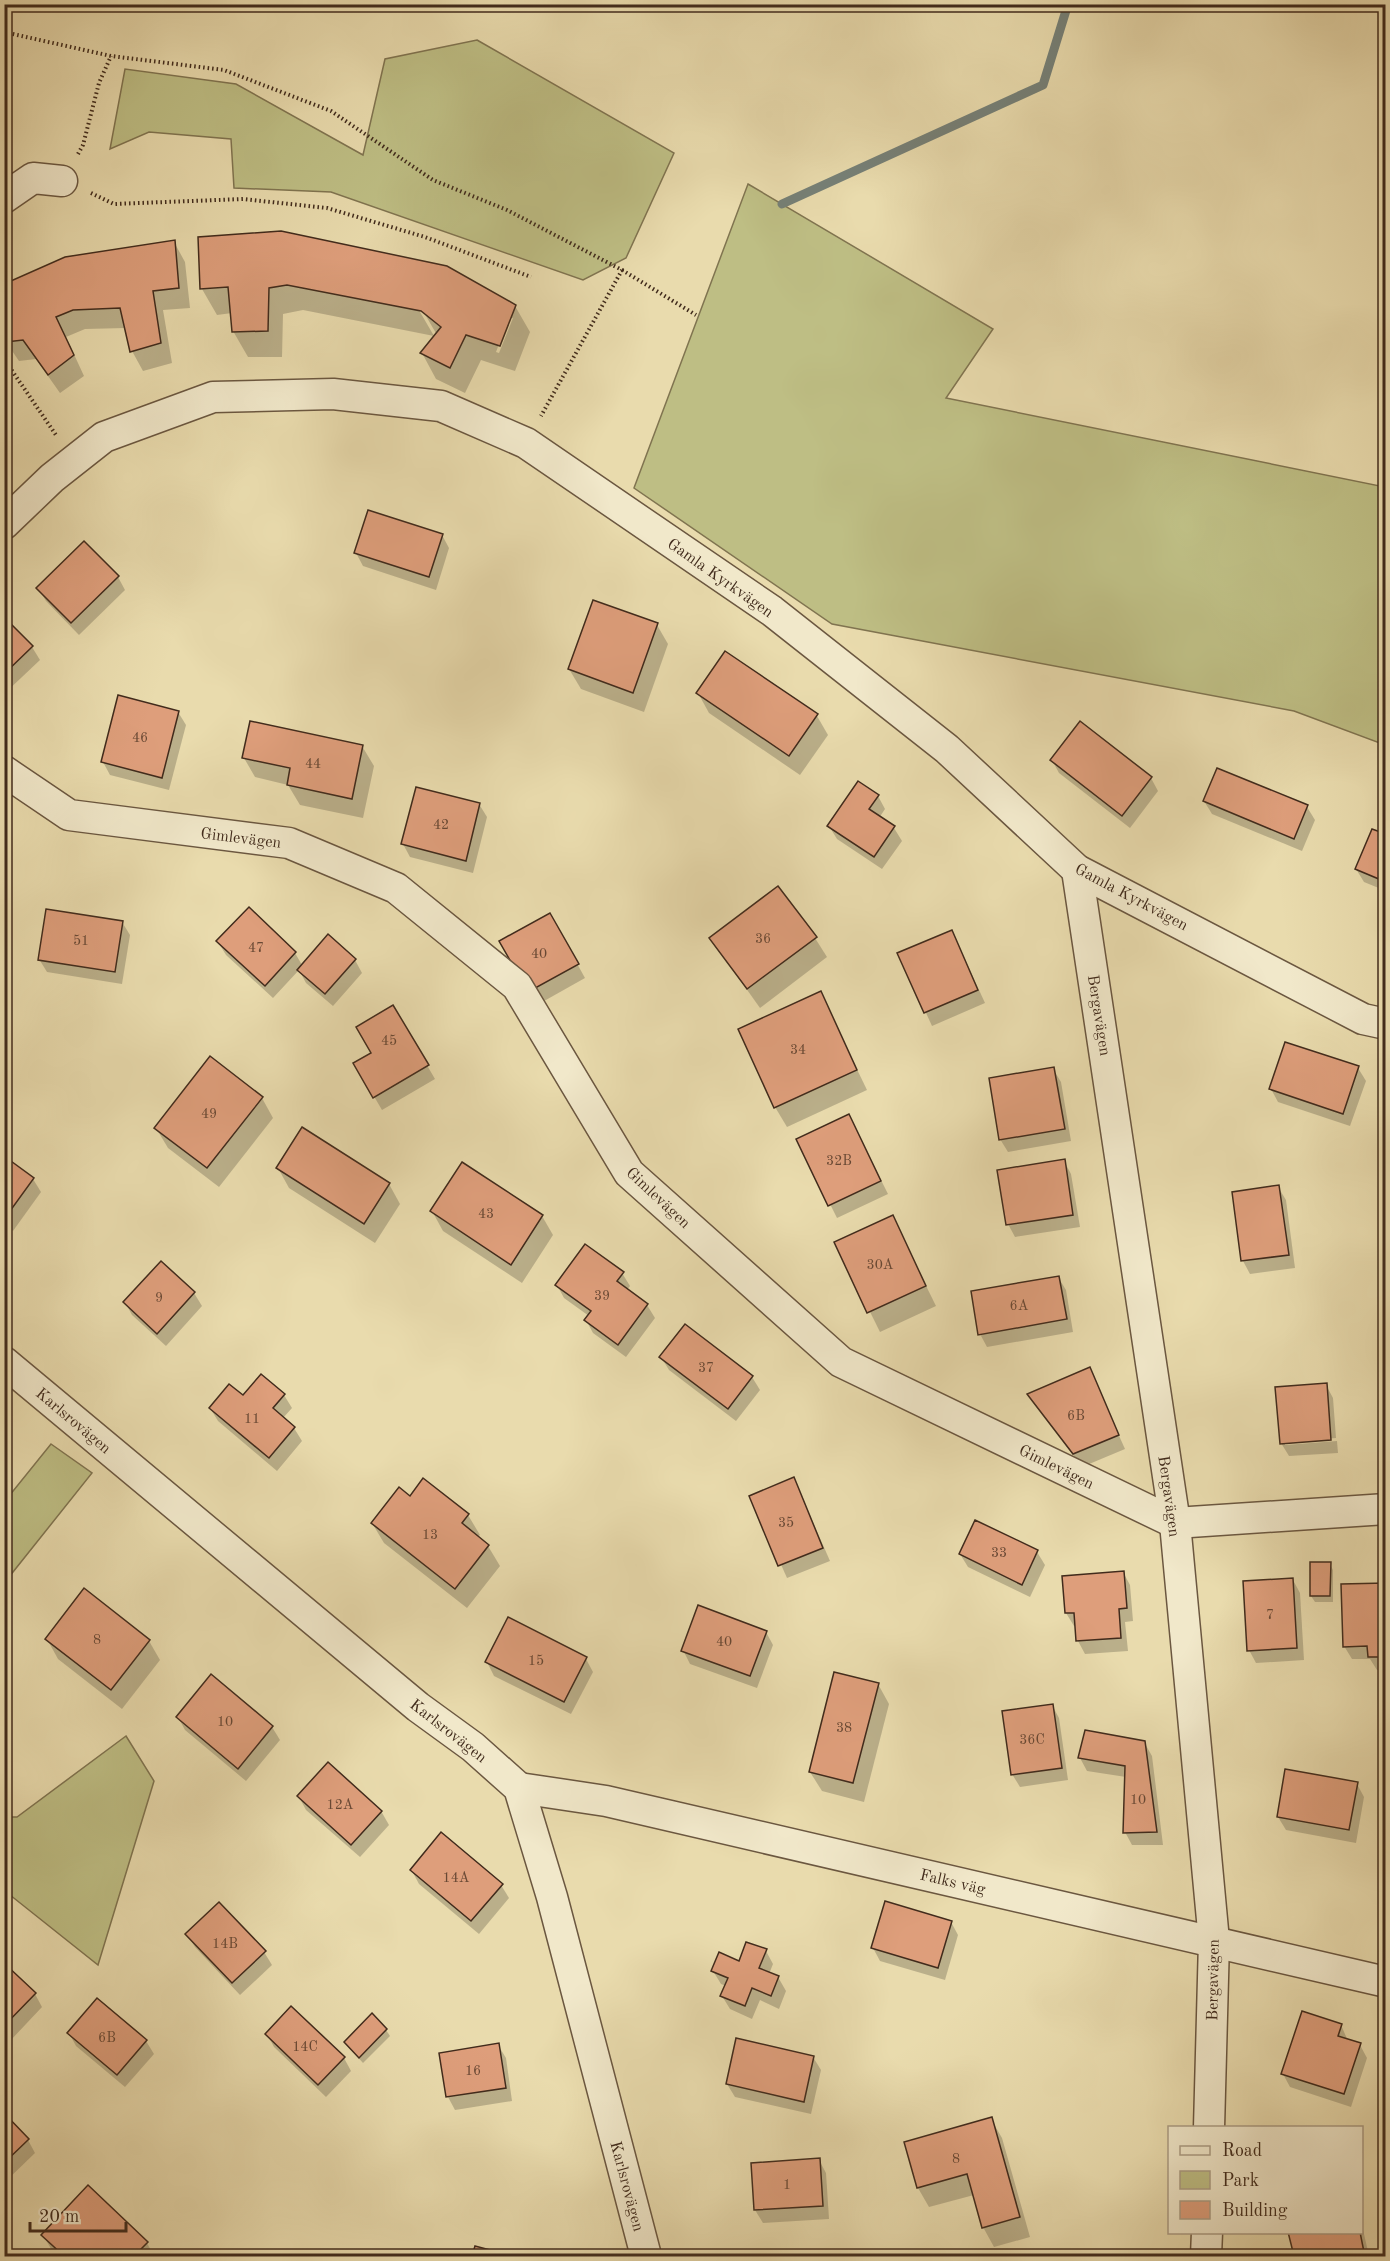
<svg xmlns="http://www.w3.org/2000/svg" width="1390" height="2261" viewBox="0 0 1390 2261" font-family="'Old Standard TT',serif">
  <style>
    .green { fill: #bebe84; stroke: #807450; stroke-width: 1.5 }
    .shadow { fill: #0003; fill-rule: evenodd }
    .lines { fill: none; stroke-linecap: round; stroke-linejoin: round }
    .stream { stroke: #768077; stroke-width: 9 }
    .building { fill: #de9e7b; stroke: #412b1c; stroke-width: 1.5 }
    .street-casing { stroke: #6b5740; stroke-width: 33 }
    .path { stroke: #412b1c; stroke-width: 4; stroke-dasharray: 1.5 3; stroke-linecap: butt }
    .street { stroke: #f1e8ca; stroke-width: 30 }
    .labels { text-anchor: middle; stroke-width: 6; stroke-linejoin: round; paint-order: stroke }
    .number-label { font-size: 14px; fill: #684834 }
    .street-label { font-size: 16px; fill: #412b1c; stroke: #f1e8ca }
  </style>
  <rect width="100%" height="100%" fill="#e9dbad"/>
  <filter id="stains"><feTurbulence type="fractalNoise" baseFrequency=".00333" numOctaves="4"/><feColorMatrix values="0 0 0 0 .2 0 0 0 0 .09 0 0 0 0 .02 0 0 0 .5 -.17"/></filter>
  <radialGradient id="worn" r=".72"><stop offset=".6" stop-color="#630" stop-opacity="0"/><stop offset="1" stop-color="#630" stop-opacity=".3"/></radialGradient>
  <g class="green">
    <path d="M 477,40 L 674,153 L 626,258 L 583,280 L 331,192 L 234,188 L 231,139 L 149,132 L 110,149 L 125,69 L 236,84 L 363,155 L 385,59 Z"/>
    <path d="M 748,184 L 993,329 L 946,398 L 1385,487 L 1385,745 L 1294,711 L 832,624 L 634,488 Z"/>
    <path d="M 51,1444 L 92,1473 L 5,1582 L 5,1501 Z"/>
    <path d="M 126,1736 L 154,1781 L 98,1965 L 5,1891 L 5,1817 L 17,1817 Z"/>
  </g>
  <g class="shadow">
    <path d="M 200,239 L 515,306 L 530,332 L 515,371 L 481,360 L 465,393 L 436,379 L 422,353 L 437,335 L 419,304 L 416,305 L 434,336 L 303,310 L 283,314 L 282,357 L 248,357 L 233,331 L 232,313 L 217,315 L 202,289 ZM 509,318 L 513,318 L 499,353 L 496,352 Z"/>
    <path d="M 174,242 L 185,262 L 190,308 L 163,310 L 172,363 L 143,371 L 132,351 L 126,328 L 85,329 L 66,337 L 84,376 L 60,393 L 36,359 L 19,361 L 4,339 Z"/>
    <path d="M 4,373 L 10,383 L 4,395 Z"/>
    <path d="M 442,535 L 449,548 L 436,590 L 363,566 L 356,553 Z"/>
    <path d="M 118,577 L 125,590 L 79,635 L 46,601 L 38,588 Z"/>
    <path d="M 4,619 L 32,647 L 40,660 L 4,694 Z"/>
    <path d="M 657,625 L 668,644 L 644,712 L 581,689 L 569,669 Z"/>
    <path d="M 698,693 L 817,716 L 828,735 L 800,775 L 709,713 Z"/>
    <path d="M 178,712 L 186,725 L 169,790 L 110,775 L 103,762 Z"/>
    <path d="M 362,746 L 374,766 L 363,818 L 300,805 L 288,785 L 255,777 L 244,758 Z"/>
    <path d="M 1052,760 L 1151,778 L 1158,791 L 1130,828 L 1059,773 Z"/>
    <path d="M 878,796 L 885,809 L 879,818 L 894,828 L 902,841 L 882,869 L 837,839 L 829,826 Z"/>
    <path d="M 1204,801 L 1307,807 L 1315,820 L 1302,851 L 1212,814 Z"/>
    <path d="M 479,804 L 487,817 L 473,873 L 410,857 L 403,844 Z"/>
    <path d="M 1386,836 L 1386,891 L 1364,882 L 1356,869 Z"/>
    <path d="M 249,909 L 295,953 L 302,965 L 355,960 L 362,973 L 333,1006 L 306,983 L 299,970 L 273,998 L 226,955 L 218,942 Z"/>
    <path d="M 550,915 L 585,978 L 537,1005 L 501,942 Z"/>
    <path d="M 122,922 L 130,935 L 122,984 L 47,972 L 39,959 Z"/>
    <path d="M 952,931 L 985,1003 L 932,1026 L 899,954 Z"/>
    <path d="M 815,938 L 827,957 L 760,1008 L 711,939 Z"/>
    <path d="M 820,993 L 867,1090 L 787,1127 L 775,1107 Z"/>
    <path d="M 393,1007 L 435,1079 L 382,1110 L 355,1064 L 373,1053 Z"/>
    <path d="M 1358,1068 L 1366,1081 L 1350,1126 L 1278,1102 L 1271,1089 Z"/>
    <path d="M 1053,1069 L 1061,1082 L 1071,1141 L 1008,1152 L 1000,1139 Z"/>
    <path d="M 262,1098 L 273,1118 L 219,1187 L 168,1148 L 156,1128 Z"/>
    <path d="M 849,1116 L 888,1194 L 837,1218 L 798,1140 Z"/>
    <path d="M 4,1158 L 33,1179 L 41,1192 L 13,1231 L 4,1224 Z"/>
    <path d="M 1064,1161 L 1071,1174 L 1080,1227 L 1015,1237 L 1008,1224 Z"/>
    <path d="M 278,1168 L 389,1184 L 400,1204 L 375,1243 L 289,1188 Z"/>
    <path d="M 1278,1187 L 1286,1200 L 1295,1268 L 1250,1274 L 1243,1261 L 1233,1193 Z"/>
    <path d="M 432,1211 L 542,1216 L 553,1235 L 522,1283 L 443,1231 Z"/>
    <path d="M 892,1217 L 936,1306 L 880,1332 L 836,1243 Z"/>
    <path d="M 161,1263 L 194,1293 L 202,1306 L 166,1346 L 132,1315 L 125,1302 Z"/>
    <path d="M 622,1273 L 630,1286 L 627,1290 L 647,1305 L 655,1318 L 626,1357 L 593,1333 L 586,1320 L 589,1316 L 564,1298 L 557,1285 Z"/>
    <path d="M 1058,1277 L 1066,1290 L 1073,1332 L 987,1347 L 980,1334 Z"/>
    <path d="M 661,1357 L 752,1377 L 760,1390 L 736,1421 L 669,1370 Z"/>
    <path d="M 1089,1369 L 1125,1449 L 1082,1467 L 1029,1394 Z"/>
    <path d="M 261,1376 L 284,1395 L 292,1408 L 283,1418 L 294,1428 L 302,1441 L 277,1471 L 218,1421 L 210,1408 L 243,1397 Z"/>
    <path d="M 1326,1385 L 1333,1398 L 1336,1438 L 1285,1442 L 1285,1445 L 1337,1441 L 1338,1453 L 1289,1456 L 1281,1443 Z"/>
    <path d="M 794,1479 L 830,1561 L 787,1578 L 751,1497 Z"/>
    <path d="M 410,1498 L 468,1515 L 480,1535 L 477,1537 L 488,1546 L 500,1566 L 467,1608 L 384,1543 L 372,1523 Z"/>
    <path d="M 1037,1552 L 1045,1565 L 1030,1597 L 968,1567 L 960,1554 Z"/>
    <path d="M 1330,1564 L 1333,1570 L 1333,1602 L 1315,1602 L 1311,1596 Z"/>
    <path d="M 1123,1572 L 1130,1585 L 1133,1621 L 1125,1622 L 1128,1651 L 1085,1654 L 1078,1641 L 1077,1626 L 1074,1626 L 1066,1613 Z"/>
    <path d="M 1293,1580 L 1300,1593 L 1304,1660 L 1256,1663 L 1249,1650 Z"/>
    <path d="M 1386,1584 L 1386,1670 L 1377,1670 L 1370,1659 L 1352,1659 L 1344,1646 Z"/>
    <path d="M 766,1632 L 773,1645 L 757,1688 L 690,1664 L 683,1650 Z"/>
    <path d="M 47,1639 L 149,1641 L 160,1660 L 122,1709 L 58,1659 Z"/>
    <path d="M 586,1659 L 593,1672 L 571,1714 L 494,1676 L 487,1662 Z"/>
    <path d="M 878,1684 L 889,1704 L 864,1802 L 822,1791 L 810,1772 Z"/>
    <path d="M 1052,1705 L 1059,1718 L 1068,1780 L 1020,1787 L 1012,1774 Z"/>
    <path d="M 178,1717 L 272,1727 L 280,1740 L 246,1781 L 185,1730 Z"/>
    <path d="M 1144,1742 L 1152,1756 L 1163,1845 L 1132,1845 L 1125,1832 L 1126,1777 L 1087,1771 L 1080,1758 Z"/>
    <path d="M 1357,1784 L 1364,1797 L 1356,1843 L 1286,1830 L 1278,1817 Z"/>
    <path d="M 299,1797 L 381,1811 L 389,1825 L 360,1857 L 306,1810 Z"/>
    <path d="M 412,1871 L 501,1885 L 509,1898 L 479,1934 L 419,1884 Z"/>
    <path d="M 951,1922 L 958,1935 L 945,1980 L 880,1961 L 873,1948 Z"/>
    <path d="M 187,1934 L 264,1952 L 272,1965 L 240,1995 L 195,1947 Z"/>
    <path d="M 766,1951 L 773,1964 L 769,1974 L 778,1977 L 786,1991 L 779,2009 L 760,2000 L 752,2019 L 730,2009 L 722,1996 L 726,1986 L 721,1984 L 713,1971 Z"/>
    <path d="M 4,1965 L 35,1994 L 42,2007 L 10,2041 L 4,2036 Z"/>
    <path d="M 98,2000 L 146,2041 L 154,2054 L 125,2087 L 76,2046 L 69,2033 Z"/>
    <path d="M 1341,2025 L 1348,2041 L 1360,2045 L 1367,2058 L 1351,2107 L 1290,2087 L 1283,2074 Z"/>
    <path d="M 386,2030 L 390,2036 L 363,2063 L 345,2043 Z"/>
    <path d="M 267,2034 L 344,2058 L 351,2071 L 326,2097 L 274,2047 Z"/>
    <path d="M 498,2045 L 506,2058 L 512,2101 L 455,2110 L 448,2097 L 441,2054 Z"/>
    <path d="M 813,2057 L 821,2070 L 811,2114 L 735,2097 L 727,2084 Z"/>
    <path d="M 4,2115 L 28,2140 L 35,2153 L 4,2183 Z"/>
    <path d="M 991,2119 L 1002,2138 L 1030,2237 L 994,2247 L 983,2227 L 974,2195 L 929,2207 L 918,2188 Z"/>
    <path d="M 819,2160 L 826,2173 L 829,2219 L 763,2223 L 755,2210 L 752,2164 Z"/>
    <path d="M 88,2187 L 147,2243 L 154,2256 L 54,2254 L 43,2235 Z"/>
    <path d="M 1362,2225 L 1369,2256 L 1295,2256 L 1290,2232 L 1362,2232 Z"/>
  </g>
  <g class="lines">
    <path class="stream" d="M 782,204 L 1043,85 L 1068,4"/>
  </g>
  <g class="building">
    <path d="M 281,231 L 447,266 L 516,305 L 500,346 L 466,335 L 450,368 L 420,353 L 441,327 L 421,311 L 287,285 L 269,288 L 268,331 L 232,332 L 228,287 L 200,289 L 198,237 Z"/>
    <path d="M 175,240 L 179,288 L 153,291 L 161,343 L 130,352 L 120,308 L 73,310 L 56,317 L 74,355 L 48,375 L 23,340 L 6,342 L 4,339 L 4,284 L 65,257 Z"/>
    <path d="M 368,510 L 443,534 L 429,577 L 354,553 Z"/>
    <path d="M 84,541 L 119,576 L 71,623 L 36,588 Z"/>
    <path d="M 593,600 L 658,623 L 633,693 L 568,669 Z"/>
    <path d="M 4,617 L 33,646 L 4,674 Z"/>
    <path d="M 725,651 L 818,714 L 789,756 L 696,693 Z"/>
    <path d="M 118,695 L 179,711 L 162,778 L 101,762 Z"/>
    <path d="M 250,721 L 363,745 L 352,799 L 287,785 L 290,768 L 242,758 Z"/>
    <path d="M 1080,721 L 1152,777 L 1122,816 L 1050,760 Z"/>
    <path d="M 1217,768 L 1308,805 L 1294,839 L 1203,801 Z"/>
    <path d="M 858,781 L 879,795 L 869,809 L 895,826 L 874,857 L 827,826 Z"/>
    <path d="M 416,787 L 480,803 L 466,861 L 401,844 Z"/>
    <path d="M 1372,829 L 1386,834 L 1386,882 L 1355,869 Z"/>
    <path d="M 778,886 L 817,937 L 747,989 L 709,938 Z"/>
    <path d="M 249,907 L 296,952 L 265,986 L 216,941 Z"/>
    <path d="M 46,909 L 123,921 L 115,972 L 38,960 Z"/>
    <path d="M 550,913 L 579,964 L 528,992 L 499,941 Z"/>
    <path d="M 952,930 L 978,990 L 924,1013 L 897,953 Z"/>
    <path d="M 328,934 L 356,959 L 325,994 L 297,970 Z"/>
    <path d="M 821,991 L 857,1070 L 774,1108 L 738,1029 Z"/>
    <path d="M 393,1005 L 429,1065 L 373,1098 L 353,1063 L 371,1053 L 356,1027 Z"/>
    <path d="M 1285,1042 L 1359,1066 L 1343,1114 L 1269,1089 Z"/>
    <path d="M 210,1056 L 263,1097 L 207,1168 L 154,1128 Z"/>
    <path d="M 1054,1067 L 1065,1129 L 999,1140 L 989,1078 Z"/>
    <path d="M 849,1114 L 881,1181 L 828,1206 L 796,1139 Z"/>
    <path d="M 302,1127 L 390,1183 L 364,1224 L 276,1168 Z"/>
    <path d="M 4,1156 L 34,1178 L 5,1218 L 4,1218 Z"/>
    <path d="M 1065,1159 L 1073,1215 L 1006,1225 L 997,1170 Z"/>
    <path d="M 462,1162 L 543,1215 L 511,1265 L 430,1211 Z"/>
    <path d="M 1279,1185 L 1289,1255 L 1241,1261 L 1232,1192 Z"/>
    <path d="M 893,1215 L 926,1286 L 867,1313 L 834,1242 Z"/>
    <path d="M 585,1244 L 624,1272 L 617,1281 L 648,1304 L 618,1345 L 584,1320 L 591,1311 L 555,1285 Z"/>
    <path d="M 161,1261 L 195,1292 L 157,1334 L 123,1302 Z"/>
    <path d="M 1059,1276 L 1067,1319 L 978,1335 L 971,1291 Z"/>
    <path d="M 685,1324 L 753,1376 L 728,1409 L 659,1357 Z"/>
    <path d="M 1090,1367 L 1119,1435 L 1073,1454 L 1027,1394 Z"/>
    <path d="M 261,1374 L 285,1394 L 273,1408 L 295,1427 L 269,1458 L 209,1408 L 229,1384 L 243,1395 Z"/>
    <path d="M 1327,1383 L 1331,1440 L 1280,1444 L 1275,1387 Z"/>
    <path d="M 794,1477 L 823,1548 L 778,1566 L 749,1496 Z"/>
    <path d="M 423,1478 L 469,1514 L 462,1523 L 489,1545 L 455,1589 L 371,1523 L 399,1487 L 410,1496 Z"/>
    <path d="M 975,1520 L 1038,1550 L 1022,1585 L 959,1554 Z"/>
    <path d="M 1310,1562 L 1331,1562 L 1330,1596 L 1310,1596 Z"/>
    <path d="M 1124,1571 L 1127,1608 L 1119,1609 L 1121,1638 L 1076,1641 L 1074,1613 L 1065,1613 L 1062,1576 Z"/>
    <path d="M 1293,1578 L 1297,1648 L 1247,1651 L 1243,1581 Z"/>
    <path d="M 1386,1583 L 1386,1657 L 1368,1657 L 1367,1646 L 1343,1647 L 1341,1584 Z"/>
    <path d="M 84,1588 L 150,1640 L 111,1690 L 45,1639 Z"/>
    <path d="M 698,1605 L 767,1631 L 750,1676 L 681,1651 Z"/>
    <path d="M 508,1617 L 587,1657 L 564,1702 L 485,1662 Z"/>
    <path d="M 834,1672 L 879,1683 L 853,1783 L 809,1772 Z"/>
    <path d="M 211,1674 L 273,1726 L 238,1769 L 176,1717 Z"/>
    <path d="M 1053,1704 L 1062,1768 L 1011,1775 L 1002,1711 Z"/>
    <path d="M 1085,1730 L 1145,1741 L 1157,1832 L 1123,1833 L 1125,1766 L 1078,1758 Z"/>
    <path d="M 328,1762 L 382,1811 L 351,1845 L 297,1796 Z"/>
    <path d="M 1285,1769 L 1358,1782 L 1349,1830 L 1277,1817 Z"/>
    <path d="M 441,1832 L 503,1884 L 471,1921 L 410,1870 Z"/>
    <path d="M 885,1901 L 952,1921 L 938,1968 L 871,1948 Z"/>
    <path d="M 219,1902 L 266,1951 L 232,1983 L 185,1934 Z"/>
    <path d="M 746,1942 L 767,1949 L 759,1968 L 779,1976 L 771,1996 L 752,1988 L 745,2006 L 720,1996 L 728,1978 L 711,1971 L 719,1952 L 739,1961 Z"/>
    <path d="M 4,1963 L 36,1993 L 4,2026 Z"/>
    <path d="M 97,1998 L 147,2040 L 117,2075 L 67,2033 Z"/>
    <path d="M 291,2006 L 345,2057 L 318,2085 L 265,2034 Z"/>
    <path d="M 1302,2011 L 1342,2024 L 1338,2036 L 1361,2043 L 1344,2094 L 1281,2074 Z"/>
    <path d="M 372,2013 L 387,2029 L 359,2058 L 344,2042 Z"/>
    <path d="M 736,2038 L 814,2056 L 804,2102 L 726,2084 Z"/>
    <path d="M 499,2043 L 506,2088 L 446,2097 L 439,2053 Z"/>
    <path d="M 4,2113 L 29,2139 L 4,2163 Z"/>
    <path d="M 992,2117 L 1020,2217 L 982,2228 L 967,2174 L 917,2188 L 904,2142 Z"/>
    <path d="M 820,2158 L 823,2206 L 754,2210 L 751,2163 Z"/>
    <path d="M 88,2185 L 148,2242 L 134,2256 L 64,2256 L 41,2235 Z"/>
    <path d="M 1288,2232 L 1360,2232 L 1364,2252 L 1342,2256 L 1294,2256 Z"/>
    <path d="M 475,2246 L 513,2256 L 472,2256 Z"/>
  </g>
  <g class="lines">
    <defs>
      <g id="street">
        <path d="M 4,198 L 33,178 L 62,181"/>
        <path d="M 4,524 L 52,478 L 104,437 L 213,397 L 333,394 L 441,406 L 526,443 L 772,611 L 947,749 L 1077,870 L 1363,1019 L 1386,1024"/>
        <path d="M 4,771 L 69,815 L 289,843 L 396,888 L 517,986 L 629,1173 L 841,1362 L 1175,1523 L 1386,1509"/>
        <path d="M 1077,870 L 1175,1523 L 1214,1941 L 1209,2128"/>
        <path d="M 4,1362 L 418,1707 L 473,1747 L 519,1788 L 552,1897 L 646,2256"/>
        <path d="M 519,1788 L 606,1801 L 1386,1982"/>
        <path d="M 1206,2256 L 1207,2232"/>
      </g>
    </defs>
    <use href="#street" class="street-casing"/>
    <g class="path">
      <path d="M 4,32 L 111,56 L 224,70 L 331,111 L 433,180 L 507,210 L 622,270 L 541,416"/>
      <path d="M 78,154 L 83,145 L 99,83 L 111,56"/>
      <path d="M 91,193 L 114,204 L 243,199 L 327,208 L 425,237 L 531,277"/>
      <path d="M 622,270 L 696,315"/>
      <path d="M 4,359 L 56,435"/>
    </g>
    <use href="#street" class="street"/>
  </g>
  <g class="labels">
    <g class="number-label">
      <text x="140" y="742">46</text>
      <text x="313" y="768">44</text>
      <text x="441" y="829">42</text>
      <text x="763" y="943">36</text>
      <text x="81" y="945">51</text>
      <text x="256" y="952">47</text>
      <text x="539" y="958">40</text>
      <text x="389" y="1045">45</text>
      <text x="798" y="1054">34</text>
      <text x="209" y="1118">49</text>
      <text x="839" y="1165">32B</text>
      <text x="486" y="1218">43</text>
      <text x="880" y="1269">30A</text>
      <text x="602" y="1300">39</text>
      <text x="159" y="1302">9</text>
      <text x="1019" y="1310">6A</text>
      <text x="706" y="1372">37</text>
      <text x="1076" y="1420">6B</text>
      <text x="252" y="1423">11</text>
      <text x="786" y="1527">35</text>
      <text x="430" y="1539">13</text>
      <text x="999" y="1557">33</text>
      <text x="1270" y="1619">7</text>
      <text x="97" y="1644">8</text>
      <text x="724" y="1646">40</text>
      <text x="536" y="1665">15</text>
      <text x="225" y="1726">10</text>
      <text x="844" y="1732">38</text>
      <text x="1032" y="1744">36C</text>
      <text x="1138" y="1804">10</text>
      <text x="340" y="1809">12A</text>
      <text x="456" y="1882">14A</text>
      <text x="225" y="1948">14B</text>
      <text x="107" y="2042">6B</text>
      <text x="305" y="2051">14C</text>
      <text x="473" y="2075">16</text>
      <text x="956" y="2163">8</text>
      <text x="787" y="2189">1</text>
    </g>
    <g class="street-label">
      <text transform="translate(721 577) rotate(35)" y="6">Gamla Kyrkvägen</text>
      <text transform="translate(241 837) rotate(7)" y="6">Gimlevägen</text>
      <text transform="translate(1132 896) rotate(28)" y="6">Gamla Kyrkvägen</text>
      <text transform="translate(1100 1015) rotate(81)" y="6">Bergavägen</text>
      <text transform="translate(659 1197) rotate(43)" y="6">Gimlevägen</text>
      <text transform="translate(74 1420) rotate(40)" y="6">Karlsrovägen</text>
      <text transform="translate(1057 1466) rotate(26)" y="6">Gimlevägen</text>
      <text transform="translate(1170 1496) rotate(82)" y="6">Bergavägen</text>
      <text transform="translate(449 1730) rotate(38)" y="6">Karlsrovägen</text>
      <text transform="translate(953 1881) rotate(13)" y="6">Falks väg</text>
      <text transform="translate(1212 1980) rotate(-89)" y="6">Bergavägen</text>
      <text transform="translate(628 2186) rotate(75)" y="6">Karlsrovägen</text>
    </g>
  </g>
  <rect width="1390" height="2261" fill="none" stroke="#e9dbad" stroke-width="24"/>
  <rect x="6" y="6" width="1378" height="2249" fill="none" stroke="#412b1c" stroke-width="3"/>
  <rect x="12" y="12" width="1366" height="2237" fill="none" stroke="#412b1c" stroke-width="1.5"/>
  <rect x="1168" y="2126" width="195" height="108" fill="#f1e8ca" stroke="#ab9c84" stroke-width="1.5"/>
  <rect x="1180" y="2146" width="30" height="9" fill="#f1e8ca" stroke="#ab9c84" stroke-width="1.5"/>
  <text x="1222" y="2156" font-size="18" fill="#412b1c">Road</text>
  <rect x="1180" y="2171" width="30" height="18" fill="#bebe84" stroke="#ab9c84" stroke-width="1.5"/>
  <text x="1222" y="2186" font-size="18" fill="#412b1c">Park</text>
  <rect x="1180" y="2201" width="30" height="18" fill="#de9e7b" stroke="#ab9c84" stroke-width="1.5"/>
  <text x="1222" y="2216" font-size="18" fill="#412b1c">Building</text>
  <path d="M30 2222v9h96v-9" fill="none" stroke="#412b1c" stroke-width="3"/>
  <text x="39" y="2222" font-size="18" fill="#412b1c" stroke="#f1e8ca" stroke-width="4.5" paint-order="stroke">20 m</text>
  <rect width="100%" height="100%" filter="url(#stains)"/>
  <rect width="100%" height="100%" fill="url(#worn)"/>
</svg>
